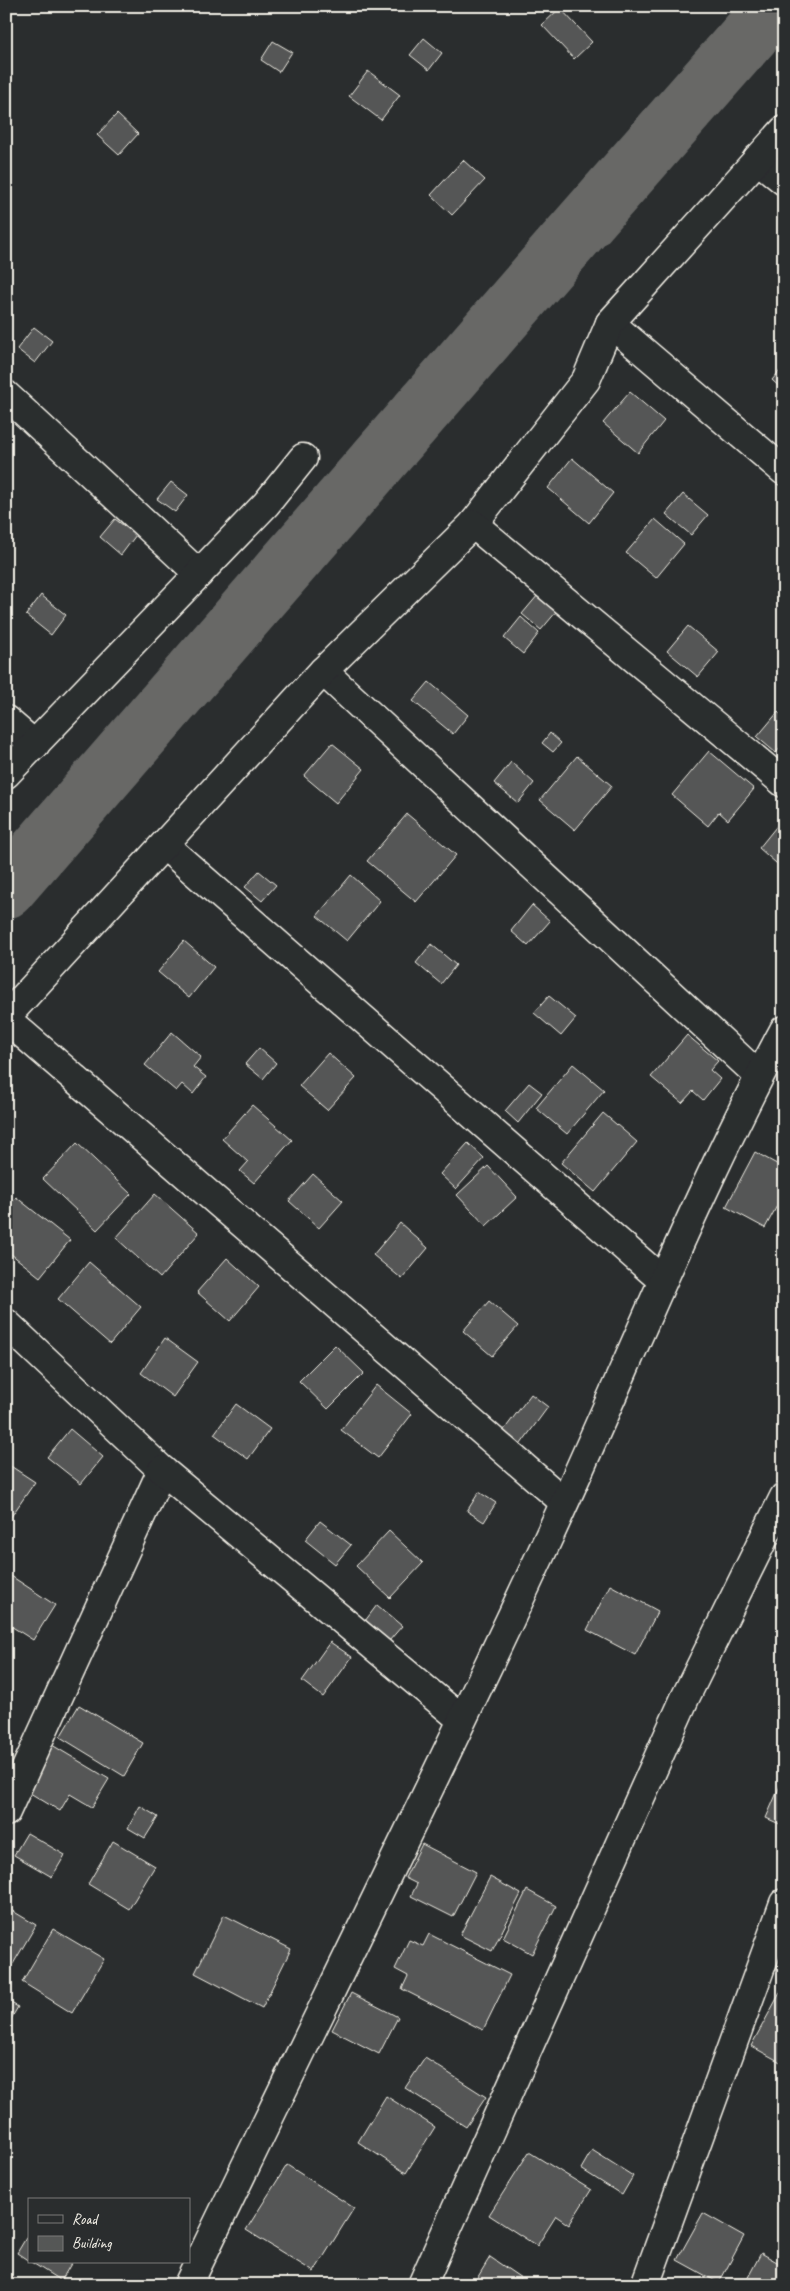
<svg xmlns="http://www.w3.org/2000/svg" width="790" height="2291" viewBox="0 0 790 2291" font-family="Caveat,sans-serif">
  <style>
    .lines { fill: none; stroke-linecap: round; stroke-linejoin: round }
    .river { stroke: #676866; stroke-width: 59 }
    .building { fill: #555756; stroke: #f4f1e8 }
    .minor-casing { stroke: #f4f1e8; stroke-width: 31 }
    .minor { stroke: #2a2d2e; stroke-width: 28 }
  </style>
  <rect width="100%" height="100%" fill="#2a2d2e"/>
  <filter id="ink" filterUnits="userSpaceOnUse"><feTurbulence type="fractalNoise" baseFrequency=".02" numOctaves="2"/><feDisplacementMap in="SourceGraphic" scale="10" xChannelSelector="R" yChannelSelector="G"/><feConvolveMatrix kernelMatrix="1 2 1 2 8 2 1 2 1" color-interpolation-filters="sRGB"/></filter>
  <g filter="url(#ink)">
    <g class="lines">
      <path class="river" d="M 6,889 L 580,228 L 775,6"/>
    </g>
    <g class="building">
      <path d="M 560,8 L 592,42 L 574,59 L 542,25 Z"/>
      <path d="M 424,38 L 442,53 L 429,70 L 410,55 Z"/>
      <path d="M 273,41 L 292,52 L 279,72 L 261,60 Z"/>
      <path d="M 368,71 L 400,95 L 381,120 L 349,96 Z"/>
      <path d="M 117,114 L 138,134 L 119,155 L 97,135 Z"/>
      <path d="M 463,160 L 485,180 L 452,215 L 431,195 Z"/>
      <path d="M 34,327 L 52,341 L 35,363 L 17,349 Z"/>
      <path d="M 784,366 L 784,391 L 772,380 Z"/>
      <path d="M 630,392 L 664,421 L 638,453 L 603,423 Z"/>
      <path d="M 572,458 L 613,493 L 589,523 L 548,488 Z"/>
      <path d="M 171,482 L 188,495 L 175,512 L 157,499 Z"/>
      <path d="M 683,494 L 708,515 L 691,535 L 666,514 Z"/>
      <path d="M 115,519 L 136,535 L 121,555 L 100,537 Z"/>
      <path d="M 655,519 L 684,544 L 656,578 L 626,553 Z"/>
      <path d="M 41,595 L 66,615 L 51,635 L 26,615 Z"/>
      <path d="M 538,595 L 557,611 L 541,630 L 522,614 Z"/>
      <path d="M 521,617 L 539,633 L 523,654 L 504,638 Z"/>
      <path d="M 688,626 L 719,652 L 698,677 L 667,651 Z"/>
      <path d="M 429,682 L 468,715 L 453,734 L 413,701 Z"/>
      <path d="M 778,712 L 784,718 L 784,743 L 776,753 L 757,737 Z"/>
      <path d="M 550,733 L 561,743 L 553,752 L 542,743 Z"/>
      <path d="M 332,743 L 364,769 L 336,803 L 304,776 Z"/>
      <path d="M 709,751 L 754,789 L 728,820 L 719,812 L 708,826 L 672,795 Z"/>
      <path d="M 577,756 L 612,786 L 575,830 L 540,800 Z"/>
      <path d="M 511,762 L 534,783 L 518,803 L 494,783 Z"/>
      <path d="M 407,814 L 456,855 L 416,902 L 367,861 Z"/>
      <path d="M 780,822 L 784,826 L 784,870 L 759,848 Z"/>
      <path d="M 259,871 L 276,885 L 262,901 L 245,887 Z"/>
      <path d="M 351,875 L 380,901 L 347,941 L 317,916 Z"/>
      <path d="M 532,905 L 550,921 L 528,946 L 511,931 Z"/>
      <path d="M 184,941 L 214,967 L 189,998 L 158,972 Z"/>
      <path d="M 431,944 L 456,965 L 441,984 L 416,963 Z"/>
      <path d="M 549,996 L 576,1018 L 561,1036 L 534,1013 Z"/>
      <path d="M 172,1032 L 201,1057 L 193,1067 L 206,1077 L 193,1094 L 182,1084 L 176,1091 L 145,1065 Z"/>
      <path d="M 687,1035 L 718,1061 L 710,1070 L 720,1079 L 703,1100 L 693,1091 L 682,1103 L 651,1077 Z"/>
      <path d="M 259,1048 L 276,1063 L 263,1079 L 245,1064 Z"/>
      <path d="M 328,1053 L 356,1078 L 327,1110 L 299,1086 Z"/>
      <path d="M 573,1064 L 604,1090 L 567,1134 L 536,1108 Z"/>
      <path d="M 529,1083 L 542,1093 L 518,1123 L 505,1111 Z"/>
      <path d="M 252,1105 L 292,1140 L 254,1183 L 240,1171 L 248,1162 L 222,1139 Z"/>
      <path d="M 603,1113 L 637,1142 L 595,1192 L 561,1163 Z"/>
      <path d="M 77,1143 L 131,1194 L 97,1230 L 43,1179 Z"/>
      <path d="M 468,1143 L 484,1158 L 456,1189 L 440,1174 Z"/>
      <path d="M 755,1152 L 784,1168 L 784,1193 L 765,1228 L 726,1207 Z"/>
      <path d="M 488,1166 L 517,1197 L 486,1226 L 457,1195 Z"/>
      <path d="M 313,1174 L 343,1201 L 319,1228 L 289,1201 Z"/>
      <path d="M 155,1194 L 199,1233 L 160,1278 L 116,1238 Z"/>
      <path d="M 16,1197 L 70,1240 L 40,1277 L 6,1250 L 6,1209 Z"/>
      <path d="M 400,1223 L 428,1248 L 402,1279 L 373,1255 Z"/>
      <path d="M 227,1258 L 259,1287 L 230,1321 L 197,1292 Z"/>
      <path d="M 89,1262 L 141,1307 L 110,1344 L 58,1299 Z"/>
      <path d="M 489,1301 L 518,1326 L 492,1356 L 463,1331 Z"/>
      <path d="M 165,1338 L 198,1362 L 173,1397 L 141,1373 Z"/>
      <path d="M 335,1345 L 364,1373 L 328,1409 L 299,1381 Z"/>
      <path d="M 376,1385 L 412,1414 L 378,1458 L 341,1430 Z"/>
      <path d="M 531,1394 L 548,1407 L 518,1448 L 501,1434 Z"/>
      <path d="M 236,1404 L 270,1429 L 248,1459 L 214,1434 Z"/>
      <path d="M 70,1429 L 103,1457 L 81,1484 L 47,1457 Z"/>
      <path d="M 6,1463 L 35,1482 L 6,1524 Z"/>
      <path d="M 479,1492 L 496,1503 L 484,1522 L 467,1511 Z"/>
      <path d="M 320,1521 L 351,1545 L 335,1564 L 305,1540 Z"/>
      <path d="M 389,1531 L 423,1563 L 390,1598 L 356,1566 Z"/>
      <path d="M 8,1574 L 55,1605 L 33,1640 L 6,1623 L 6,1577 Z"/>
      <path d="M 610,1585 L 658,1611 L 635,1655 L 587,1630 Z"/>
      <path d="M 377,1605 L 402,1626 L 389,1641 L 365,1621 Z"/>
      <path d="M 330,1642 L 352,1657 L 323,1697 L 302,1681 Z"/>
      <path d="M 79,1705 L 143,1743 L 124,1776 L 60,1737 Z"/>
      <path d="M 52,1745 L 109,1779 L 92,1807 L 70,1794 L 60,1811 L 25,1790 Z"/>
      <path d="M 782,1781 L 784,1781 L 784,1826 L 766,1818 Z"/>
      <path d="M 140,1806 L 158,1817 L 145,1838 L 128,1828 Z"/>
      <path d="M 27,1833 L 65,1855 L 52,1877 L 14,1855 Z"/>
      <path d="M 113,1841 L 155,1866 L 129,1909 L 88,1884 Z"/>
      <path d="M 422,1844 L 476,1872 L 453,1917 L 411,1896 L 417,1884 L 405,1878 Z"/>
      <path d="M 490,1877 L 521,1894 L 492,1951 L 460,1935 Z"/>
      <path d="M 527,1890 L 556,1906 L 532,1954 L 503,1938 Z"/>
      <path d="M 6,1907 L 36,1925 L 13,1964 L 6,1960 Z"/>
      <path d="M 224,1915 L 291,1949 L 262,2008 L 195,1973 Z"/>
      <path d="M 53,1929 L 104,1959 L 72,2013 L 22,1982 Z"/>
      <path d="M 429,1934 L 510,1975 L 483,2030 L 402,1989 L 408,1976 L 395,1969 L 409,1940 L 423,1946 Z"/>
      <path d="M 781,1991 L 784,1992 L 784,2064 L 751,2046 Z"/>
      <path d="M 351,1993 L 398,2017 L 379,2054 L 332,2030 Z"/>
      <path d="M 6,2000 L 18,2007 L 6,2027 Z"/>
      <path d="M 425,2058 L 486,2097 L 466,2127 L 405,2088 Z"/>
      <path d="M 386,2096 L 435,2127 L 406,2173 L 358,2142 Z"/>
      <path d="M 592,2150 L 633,2176 L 622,2195 L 581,2169 Z"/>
      <path d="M 529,2152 L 591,2190 L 569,2225 L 556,2216 L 537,2246 L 489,2215 Z"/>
      <path d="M 287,2165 L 354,2208 L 314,2272 L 246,2230 Z"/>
      <path d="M 703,2213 L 744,2236 L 719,2283 L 677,2260 Z"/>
      <path d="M 29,2233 L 29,2261 L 17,2253 Z"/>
      <path d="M 761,2253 L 784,2266 L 784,2285 L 744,2285 Z"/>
      <path d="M 490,2257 L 521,2278 L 517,2285 L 473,2285 Z"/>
      <path d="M 31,2262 L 72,2262 L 61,2281 Z"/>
    </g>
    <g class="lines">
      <defs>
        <g id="minor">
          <path d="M 757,159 L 784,181"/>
          <path d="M 610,323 L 784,471"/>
          <path d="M 6,395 L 199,574"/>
          <path d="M 473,524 L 586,380 L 610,323 L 784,130"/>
          <path d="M 323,671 L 759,1076"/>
          <path d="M 6,720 L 35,745"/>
          <path d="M 6,774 L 266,504 L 303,458"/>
          <path d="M 164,845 L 662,1280"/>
          <path d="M 6,1017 L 323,671 L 473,524 L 784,783"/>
          <path d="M 6,1019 L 564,1502"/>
          <path d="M 6,1323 L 162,1470 L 6,1812"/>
          <path d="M 162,1470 L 461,1719"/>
          <path d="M 188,2285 C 305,2042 426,1800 540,1556 C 622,1381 692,1200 784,1030"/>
          <path d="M 422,2285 L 685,1698 L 784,1497"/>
          <path d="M 645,2285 L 784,1903"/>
        </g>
      </defs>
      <use href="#minor" class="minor-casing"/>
      <use href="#minor" class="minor"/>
    </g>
  </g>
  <rect width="790" height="2291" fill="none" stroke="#2a2d2e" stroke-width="25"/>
  <rect x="12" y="12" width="765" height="2266" fill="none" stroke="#f4f1e8" stroke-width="2" filter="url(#ink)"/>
  <rect x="28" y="2198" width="162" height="65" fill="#2a2d2e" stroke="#7b7b78"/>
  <rect x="38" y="2215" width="25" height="8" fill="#2a2d2e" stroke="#7b7b78"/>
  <text x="72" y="2224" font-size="15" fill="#f4f1e8">Road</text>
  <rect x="38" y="2236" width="25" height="15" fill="#555756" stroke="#7b7b78"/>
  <text x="72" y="2248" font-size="15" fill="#f4f1e8">Building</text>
</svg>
